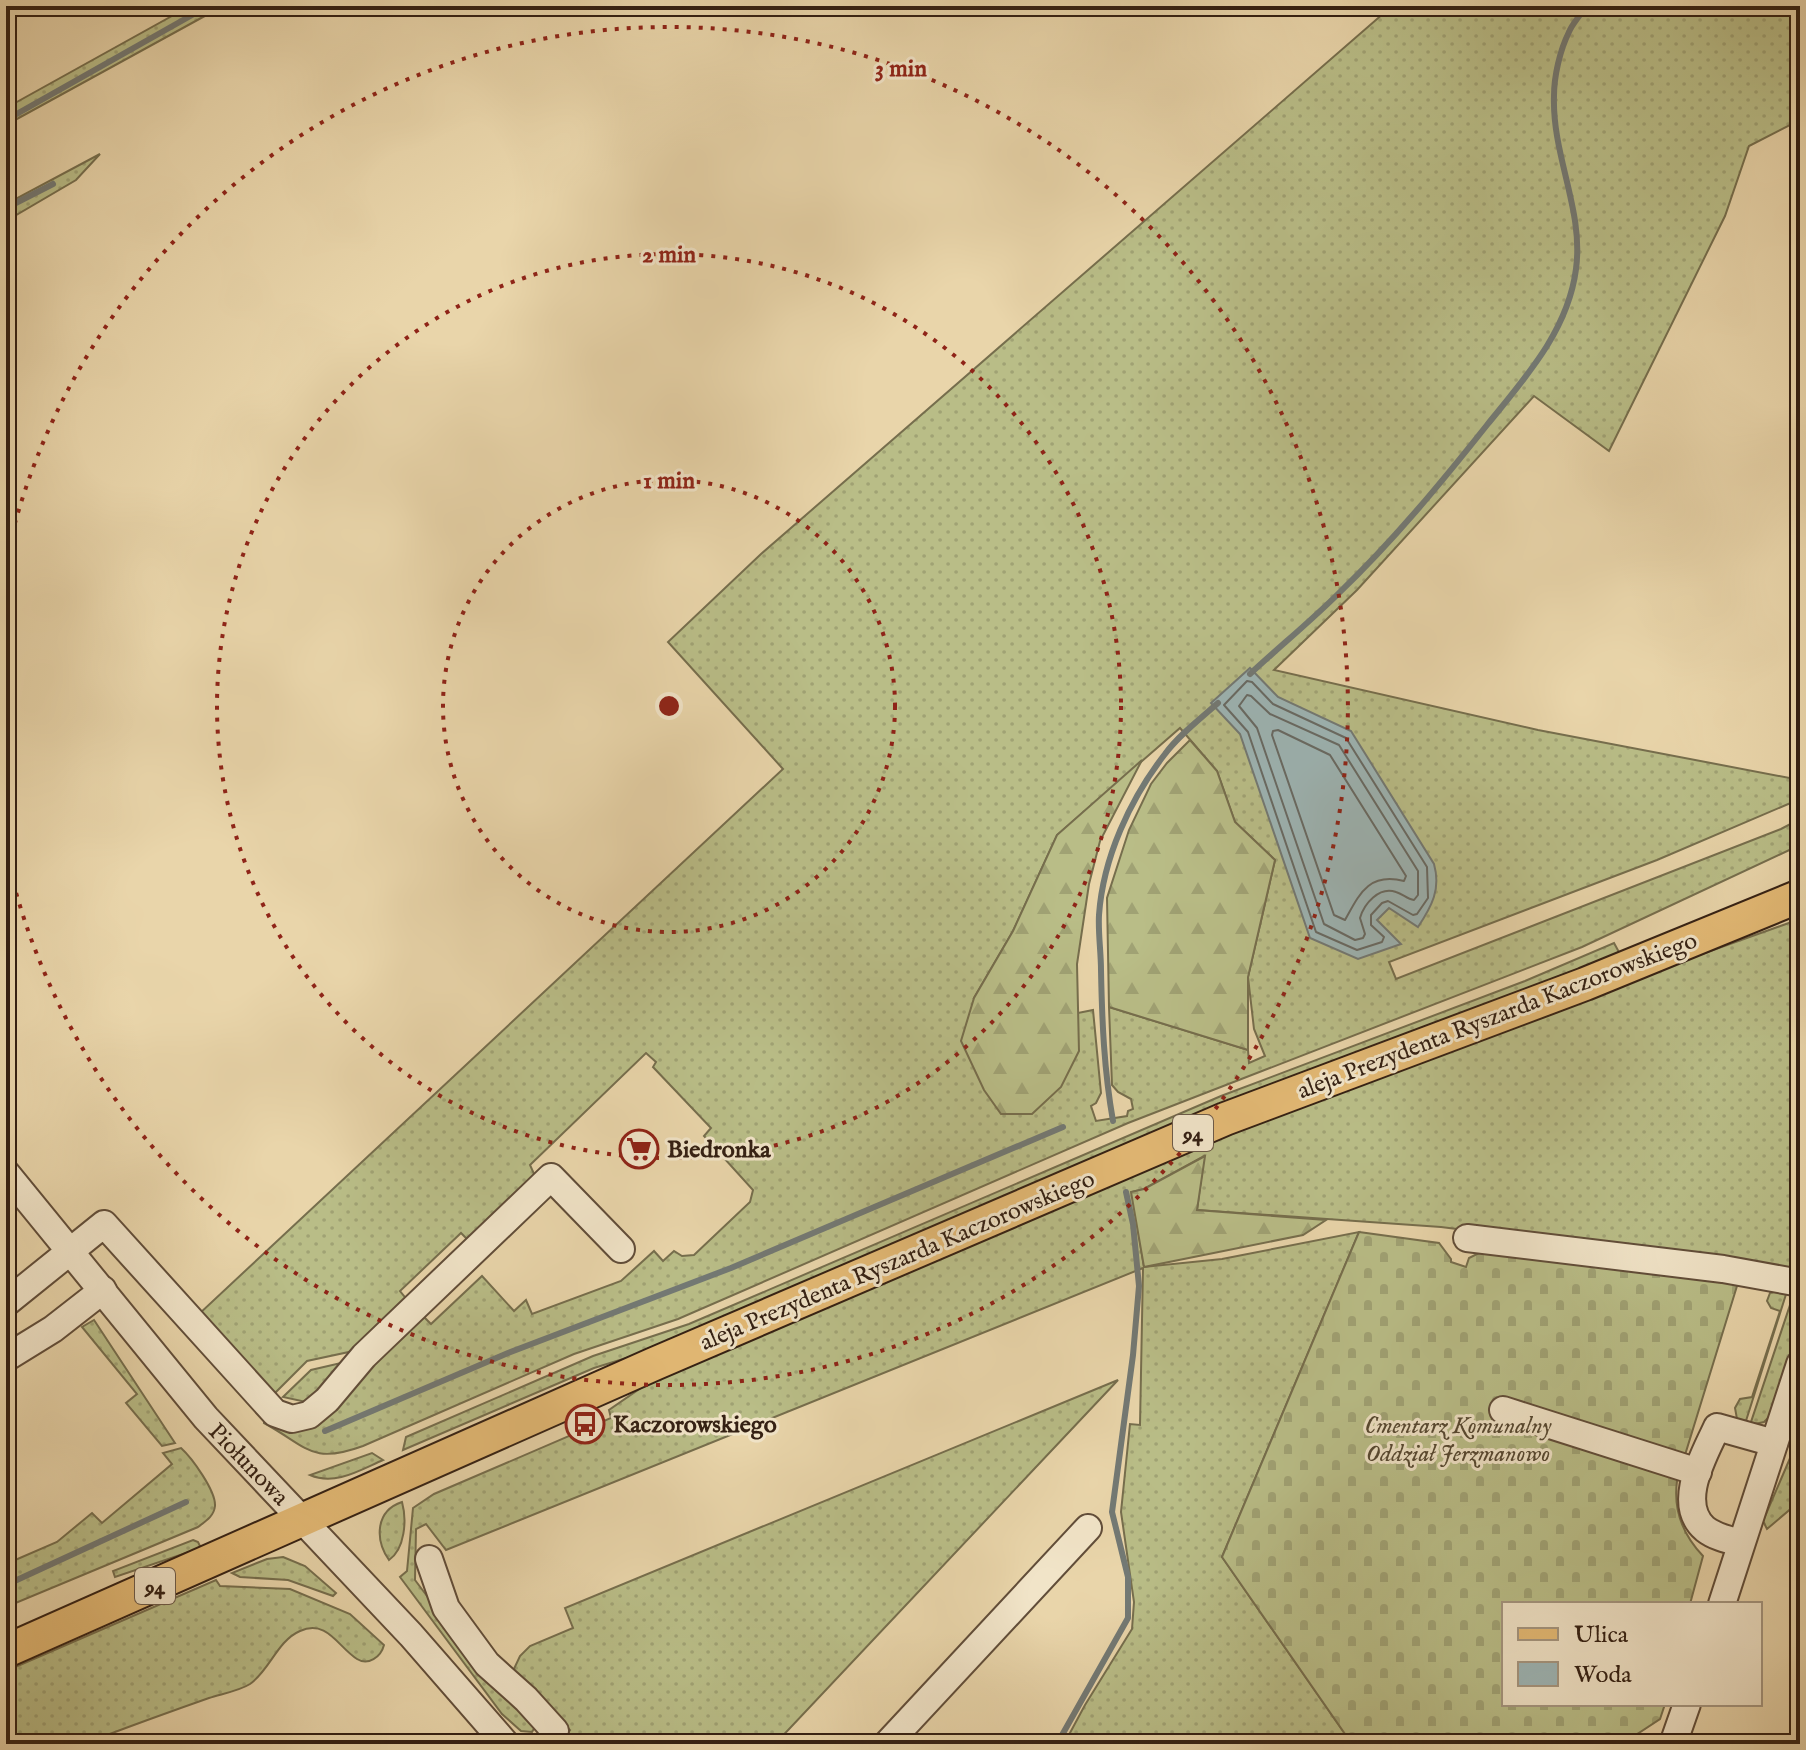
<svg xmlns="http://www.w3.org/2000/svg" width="1806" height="1750" viewBox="0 0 1806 1750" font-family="'IM FELL English',serif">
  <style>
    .grass { fill: url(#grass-dots); stroke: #766e4d; stroke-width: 2; fill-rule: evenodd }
    .forest { fill: url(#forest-firs); stroke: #766e4d; stroke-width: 2 }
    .cemetery { fill: url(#cemetery-stones); stroke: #766e4d; stroke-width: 2 }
    .water { fill: #9db5b5; stroke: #737974; stroke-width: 2 }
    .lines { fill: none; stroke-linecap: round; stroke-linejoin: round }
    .shore { stroke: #686a64; stroke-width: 2 }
    .stream { stroke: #737974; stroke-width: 6 }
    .minor-casing { stroke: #614d39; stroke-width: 30 }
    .major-casing { stroke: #342013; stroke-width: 36 }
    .minor { stroke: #f1e4c8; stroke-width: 26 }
    .major { stroke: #e4ba75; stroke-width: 32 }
    .ring { fill: none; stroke: #8f2418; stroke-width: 4; stroke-dasharray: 4 8 }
    .labels { text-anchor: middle; stroke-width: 6; stroke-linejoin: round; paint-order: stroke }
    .shield { fill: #f1e4c8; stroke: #6d5b49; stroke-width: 2 }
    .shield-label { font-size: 22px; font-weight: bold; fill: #342013 }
    .street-label { font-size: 24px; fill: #342013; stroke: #f1e4c8 }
    .poi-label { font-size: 24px; font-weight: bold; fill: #342013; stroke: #f1e4c8; text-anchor: start }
    .park-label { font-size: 24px; font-style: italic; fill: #554730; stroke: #f1e4c8 }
    .centre { fill: #8f2418; stroke: #f1e4c8; stroke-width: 4 }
    .ring-label { font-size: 24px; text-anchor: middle; font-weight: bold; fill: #8f2418; stroke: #f1e4c8; stroke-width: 6; stroke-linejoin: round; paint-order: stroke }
  </style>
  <defs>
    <pattern id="grass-dots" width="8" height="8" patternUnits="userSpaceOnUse" patternTransform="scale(2)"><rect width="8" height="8" fill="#b9bd87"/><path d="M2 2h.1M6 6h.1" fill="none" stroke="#a0a274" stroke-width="1.8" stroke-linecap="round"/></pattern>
    <pattern id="forest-firs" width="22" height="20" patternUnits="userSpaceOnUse" patternTransform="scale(2)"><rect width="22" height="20" fill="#b9bd87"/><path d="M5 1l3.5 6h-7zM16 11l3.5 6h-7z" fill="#a0a274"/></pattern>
    <pattern id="cemetery-stones" width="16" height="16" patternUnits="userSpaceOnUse" patternTransform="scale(2)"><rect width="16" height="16" fill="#b9bd87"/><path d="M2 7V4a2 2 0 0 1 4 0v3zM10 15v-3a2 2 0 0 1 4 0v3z" fill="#a0a274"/></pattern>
  </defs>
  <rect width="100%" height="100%" fill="#e9d5aa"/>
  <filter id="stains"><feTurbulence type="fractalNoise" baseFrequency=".0025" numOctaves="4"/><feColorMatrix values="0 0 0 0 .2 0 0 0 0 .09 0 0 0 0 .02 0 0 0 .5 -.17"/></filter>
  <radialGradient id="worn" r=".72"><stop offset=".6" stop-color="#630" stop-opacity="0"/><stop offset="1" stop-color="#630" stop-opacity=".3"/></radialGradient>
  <g class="grass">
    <path d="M 190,6 L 223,6 L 6,125 L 6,108 Z"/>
    <path d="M 1392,6 L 1800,6 L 1800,120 L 1749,146 L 1725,216 L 1609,451 L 1534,396 L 1357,590 L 1274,670 L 1538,730 L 1800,780 L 1800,799 L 1657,860 L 1389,962 L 1396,979 L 1781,829 L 1800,819 L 1800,845 L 1582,947 L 1128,1123 L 678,1319 L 574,1354 L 363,1446 C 311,1465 308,1447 264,1423 L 265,1417 C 276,1425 290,1437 303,1429 L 421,1314 L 431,1324 L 482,1276 L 514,1311 L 526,1300 L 532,1314 L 621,1281 L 654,1251 L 663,1261 L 674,1251 L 682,1256 L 694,1255 L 750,1202 L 753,1190 L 704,1136 L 711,1128 L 653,1067 L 656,1062 L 646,1053 L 530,1165 L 535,1176 L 471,1243 L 461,1233 L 400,1291 L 408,1301 L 358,1350 L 307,1361 L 272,1396 L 199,1314 L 783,769 L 668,642 L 761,554 ZM 1180,728 L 1217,771 L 1235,822 L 1275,860 L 1248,977 L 1254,1029 L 1265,1056 L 1249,1063 L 1248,1050 L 1109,1007 L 1112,1085 L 1118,1092 L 1131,1099 L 1133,1109 L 1128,1111 L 1127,1116 L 1096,1121 L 1091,1106 L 1096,1103 L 1101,1093 L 1093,1010 L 1078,1013 L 974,998 L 1013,931 L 1057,835 Z"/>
    <path d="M 100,154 L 76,180 L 6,221 L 6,204 Z"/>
    <path d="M 1800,919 L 1800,1030 L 1796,1035 L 1794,1063 L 1800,1093 L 1800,1260 L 1793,1271 L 1441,1227 L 1197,1210 L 1204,1156 L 1144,1189 L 1132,1192 L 1144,1267 L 1222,1259 L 1359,1232 L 1222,1557 L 1352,1744 L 1064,1744 L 1085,1705 L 1132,1629 L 1134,1602 L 1121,1512 L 1130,1424 L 1140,1425 L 1143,1268 L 446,1550 L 426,1524 L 416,1529 L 415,1580 L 451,1628 L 535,1727 L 532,1732 L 521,1731 L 502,1714 L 400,1577 L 407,1571 L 413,1508 L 434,1494 L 611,1418 L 609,1410 L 651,1381 L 1205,1141 L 1643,975 Z"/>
    <path d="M 1614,943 L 1620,954 L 662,1347 L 594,1368 L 403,1450 L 406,1437 L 413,1434 L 593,1356 L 689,1324 L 1221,1096 L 1525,981 Z"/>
    <path d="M 1788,1288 L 1745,1424 L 1737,1419 L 1735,1408 L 1740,1399 L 1752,1397 L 1780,1311 L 1771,1308 L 1767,1301 L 1770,1293 Z"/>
    <path d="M 1795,1290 L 1800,1292 L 1800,1335 L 1776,1410 L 1764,1422 L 1750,1425 Z"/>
    <path d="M 94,1320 L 175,1443 L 162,1446 L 126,1403 L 137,1394 L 82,1327 Z"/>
    <path d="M 345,1362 L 321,1394 L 306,1402 L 283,1397 L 311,1370 Z"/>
    <path d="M 1118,1380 L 775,1744 L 560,1744 L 570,1730 L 512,1673 L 520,1656 L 530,1646 L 573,1628 L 565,1608 Z"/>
    <path d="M 1800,1435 L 1800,1501 L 1767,1529 L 1763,1521 Z"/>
    <path d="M 181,1448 C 192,1458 216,1491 215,1506 C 214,1516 206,1521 198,1527 L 6,1607 L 6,1564 L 57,1542 L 92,1513 L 102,1523 L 172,1464 L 163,1453 Z"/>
    <path d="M 372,1453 L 383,1460 C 360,1470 335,1486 310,1475 Z"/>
    <path d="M 402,1502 C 407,1520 405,1549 389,1560 C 375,1540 375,1511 402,1502 Z"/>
    <path d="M 193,1540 L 198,1542 L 201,1548 L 115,1577 L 113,1571 Z"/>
    <path d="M 283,1557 L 305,1566 L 336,1593 L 333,1596 L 288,1580 L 240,1577 L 232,1573 L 267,1559 Z"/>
    <path d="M 216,1580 L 220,1586 L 290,1589 L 350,1614 L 384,1645 C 381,1657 368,1666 357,1659 C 338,1647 327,1619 300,1631 C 277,1641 270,1670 250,1684 C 239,1691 221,1694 209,1698 C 172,1711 136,1724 99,1738 L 101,1744 L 6,1744 L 6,1671 Z"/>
  </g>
  <g class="forest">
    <path d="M 1190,740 L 1217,771 L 1235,822 L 1275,860 L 1248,977 L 1248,1050 L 1109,1007 L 1107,898 L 1129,830 L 1151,784 L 1167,763 Z"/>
    <path d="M 1142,760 L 1100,841 L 1089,884 L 1077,964 L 1079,1051 L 1061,1087 L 1032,1114 L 1001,1114 L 984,1090 L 961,1041 L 974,998 L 1013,931 L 1057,835 Z"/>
    <path d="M 1205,1156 L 1197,1210 L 1326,1220 L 1303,1235 L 1144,1267 L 1131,1192 L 1144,1189 Z"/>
  </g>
  <path class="cemetery" d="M 1359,1232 L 1439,1243 L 1451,1259 L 1451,1262 L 1466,1267 L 1469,1258 L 1487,1249 L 1733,1281 L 1737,1286 L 1677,1481 C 1673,1511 1683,1535 1703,1556 L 1690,1604 L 1504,1604 L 1504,1704 L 1665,1704 L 1660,1719 L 1622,1744 L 1352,1744 L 1222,1557 Z"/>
  <path class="water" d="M 1250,668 L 1278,697 L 1351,731 L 1434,864 C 1441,889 1432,906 1418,927 L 1389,908 L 1377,920 L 1401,944 L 1358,959 L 1310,938 L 1240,734 L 1211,703 Z"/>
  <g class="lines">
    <g class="shore">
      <path d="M 1247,681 L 1252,682 L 1273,704 L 1346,738 L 1427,867 L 1428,898 L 1417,914 L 1413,915 L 1388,901 L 1382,903 L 1371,915 L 1371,925 L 1384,937 L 1382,942 L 1357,950 L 1316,932 L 1248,732 L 1224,705 Z"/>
      <path d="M 1247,695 L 1251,696 L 1270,714 L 1339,745 L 1418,871 L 1418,895 L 1414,900 C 1407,899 1403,894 1396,892 C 1379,886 1364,904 1360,918 L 1365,934 L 1363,938 L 1355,940 L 1324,924 L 1257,728 L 1239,706 Z"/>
      <path d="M 1278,730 L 1330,755 L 1406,876 L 1404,881 C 1368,872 1359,895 1345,920 L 1334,915 L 1272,735 L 1273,731 Z"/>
    </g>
    <g class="stream">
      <path d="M 6,120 L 208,6"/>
      <path d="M 6,208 L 53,184"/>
      <path d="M 1250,674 C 1279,647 1311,621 1339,593 C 1393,541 1441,483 1487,425 C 1525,378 1568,331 1576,269 C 1584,210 1552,156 1554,96 C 1554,76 1560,50 1569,32 C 1573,22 1581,16 1585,6"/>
      <path d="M 1113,1121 C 1104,1070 1102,1021 1101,970 C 1101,952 1098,933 1099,915 C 1103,858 1130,799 1165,754 C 1179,735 1200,719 1218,703"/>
      <path d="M 325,1431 L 508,1353 L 731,1268 L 1063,1127"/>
      <path d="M 6,1585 L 186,1502"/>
      <path d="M 1057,1744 L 1128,1618 L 1128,1577 L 1112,1512 L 1133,1355 L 1139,1286 L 1133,1224 L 1126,1192"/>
    </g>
    <defs>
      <g id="minor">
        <path d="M 6,1173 L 206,1418 L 411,1635 L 506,1744"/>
        <path d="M 1467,1238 L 1723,1269 L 1800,1283"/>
        <path d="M 6,1303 L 104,1224 L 275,1413 L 292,1419 L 309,1415 L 327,1400 L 364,1356 L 551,1177 L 621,1249"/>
        <path d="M 6,1358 L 53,1329 L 103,1290"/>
        <path d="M 1503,1410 L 1698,1472"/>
        <path d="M 1741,1543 C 1729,1540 1715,1537 1705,1529 C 1675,1503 1705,1454 1717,1427 L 1774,1443"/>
        <path d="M 429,1559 L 446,1608 L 487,1664 L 526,1699 L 555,1731 L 547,1744"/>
        <path d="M 1722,1604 L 1800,1364"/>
        <path d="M 887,1744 L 1088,1528"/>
        <path d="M 1673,1744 L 1687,1704"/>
      </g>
      <path id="major" d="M 6,1651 L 654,1364 L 1225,1119 L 1585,984 L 1800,896"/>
    </defs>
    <use href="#minor" class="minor-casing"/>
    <use href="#major" class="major-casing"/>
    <use href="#minor" class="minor"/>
    <use href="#major" class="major"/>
  </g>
  <g class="ring">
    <circle cx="669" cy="706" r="226"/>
    <circle cx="669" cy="706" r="452"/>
    <path d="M6 559A679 679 0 1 1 6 853"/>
  </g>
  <defs>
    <symbol id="supermarket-ring" viewBox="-11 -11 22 22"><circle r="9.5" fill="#f1e4c8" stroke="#8f2418" stroke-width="1.5"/><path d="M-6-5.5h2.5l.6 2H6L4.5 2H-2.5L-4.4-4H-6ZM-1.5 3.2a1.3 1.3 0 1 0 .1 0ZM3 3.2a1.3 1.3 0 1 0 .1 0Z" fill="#8f2418"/></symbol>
    <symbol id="bus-ring" viewBox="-11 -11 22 22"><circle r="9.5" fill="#f1e4c8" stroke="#8f2418" stroke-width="1.5"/><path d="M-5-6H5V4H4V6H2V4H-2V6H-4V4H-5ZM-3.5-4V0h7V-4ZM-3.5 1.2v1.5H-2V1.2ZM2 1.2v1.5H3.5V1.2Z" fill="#8f2418"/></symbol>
  </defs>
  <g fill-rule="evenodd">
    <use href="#supermarket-ring" x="617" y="1127" width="44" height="44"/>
    <use href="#bus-ring" x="563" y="1402" width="44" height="44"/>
  </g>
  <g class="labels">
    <g class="shield">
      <rect x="1173" y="1115" width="40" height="36" rx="6"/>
      <rect x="135" y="1568" width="40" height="36" rx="6"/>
    </g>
    <g class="shield-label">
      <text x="1193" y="1141">94</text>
      <text x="155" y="1594">94</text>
    </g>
    <g class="street-label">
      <text transform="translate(1497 1015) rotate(-21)" y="8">aleja Prezydenta Ryszarda Kaczorowskiego</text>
      <text transform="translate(897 1260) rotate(-23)" y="8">aleja Prezydenta Ryszarda Kaczorowskiego</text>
      <text transform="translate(249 1464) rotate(46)" y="8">Piołunowa</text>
    </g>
    <g class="poi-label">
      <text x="667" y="1157">Biedronka</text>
      <text x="613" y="1432">Kaczorowskiego</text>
    </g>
    <g class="park-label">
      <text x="1458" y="1433">Cmentarz Komunalny<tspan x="1458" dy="28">Oddział Jerzmanowo</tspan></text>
    </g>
  </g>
  <circle cx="669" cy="706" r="12" class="centre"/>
  <g class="ring-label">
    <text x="901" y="76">3 min</text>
    <text x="669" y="262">2 min</text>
    <text x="669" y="488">1 min</text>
  </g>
  <rect width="1806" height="1750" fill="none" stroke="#e9d5aa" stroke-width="32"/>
  <rect x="8" y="8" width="1790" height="1734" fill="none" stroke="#342013" stroke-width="4"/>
  <rect x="16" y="16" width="1774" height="1718" fill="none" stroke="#342013" stroke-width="2"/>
  <rect x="1502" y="1602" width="260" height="104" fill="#f1e4c8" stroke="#a59680" stroke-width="2"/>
  <rect x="1518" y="1628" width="40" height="12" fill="#e4ba75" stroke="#a59680" stroke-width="2"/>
  <text x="1574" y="1642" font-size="24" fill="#342013">Ulica</text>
  <rect x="1518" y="1662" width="40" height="24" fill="#9db5b5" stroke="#a59680" stroke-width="2"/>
  <text x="1574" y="1682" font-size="24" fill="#342013">Woda</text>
  <rect width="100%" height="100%" filter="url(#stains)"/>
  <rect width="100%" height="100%" fill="url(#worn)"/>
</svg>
